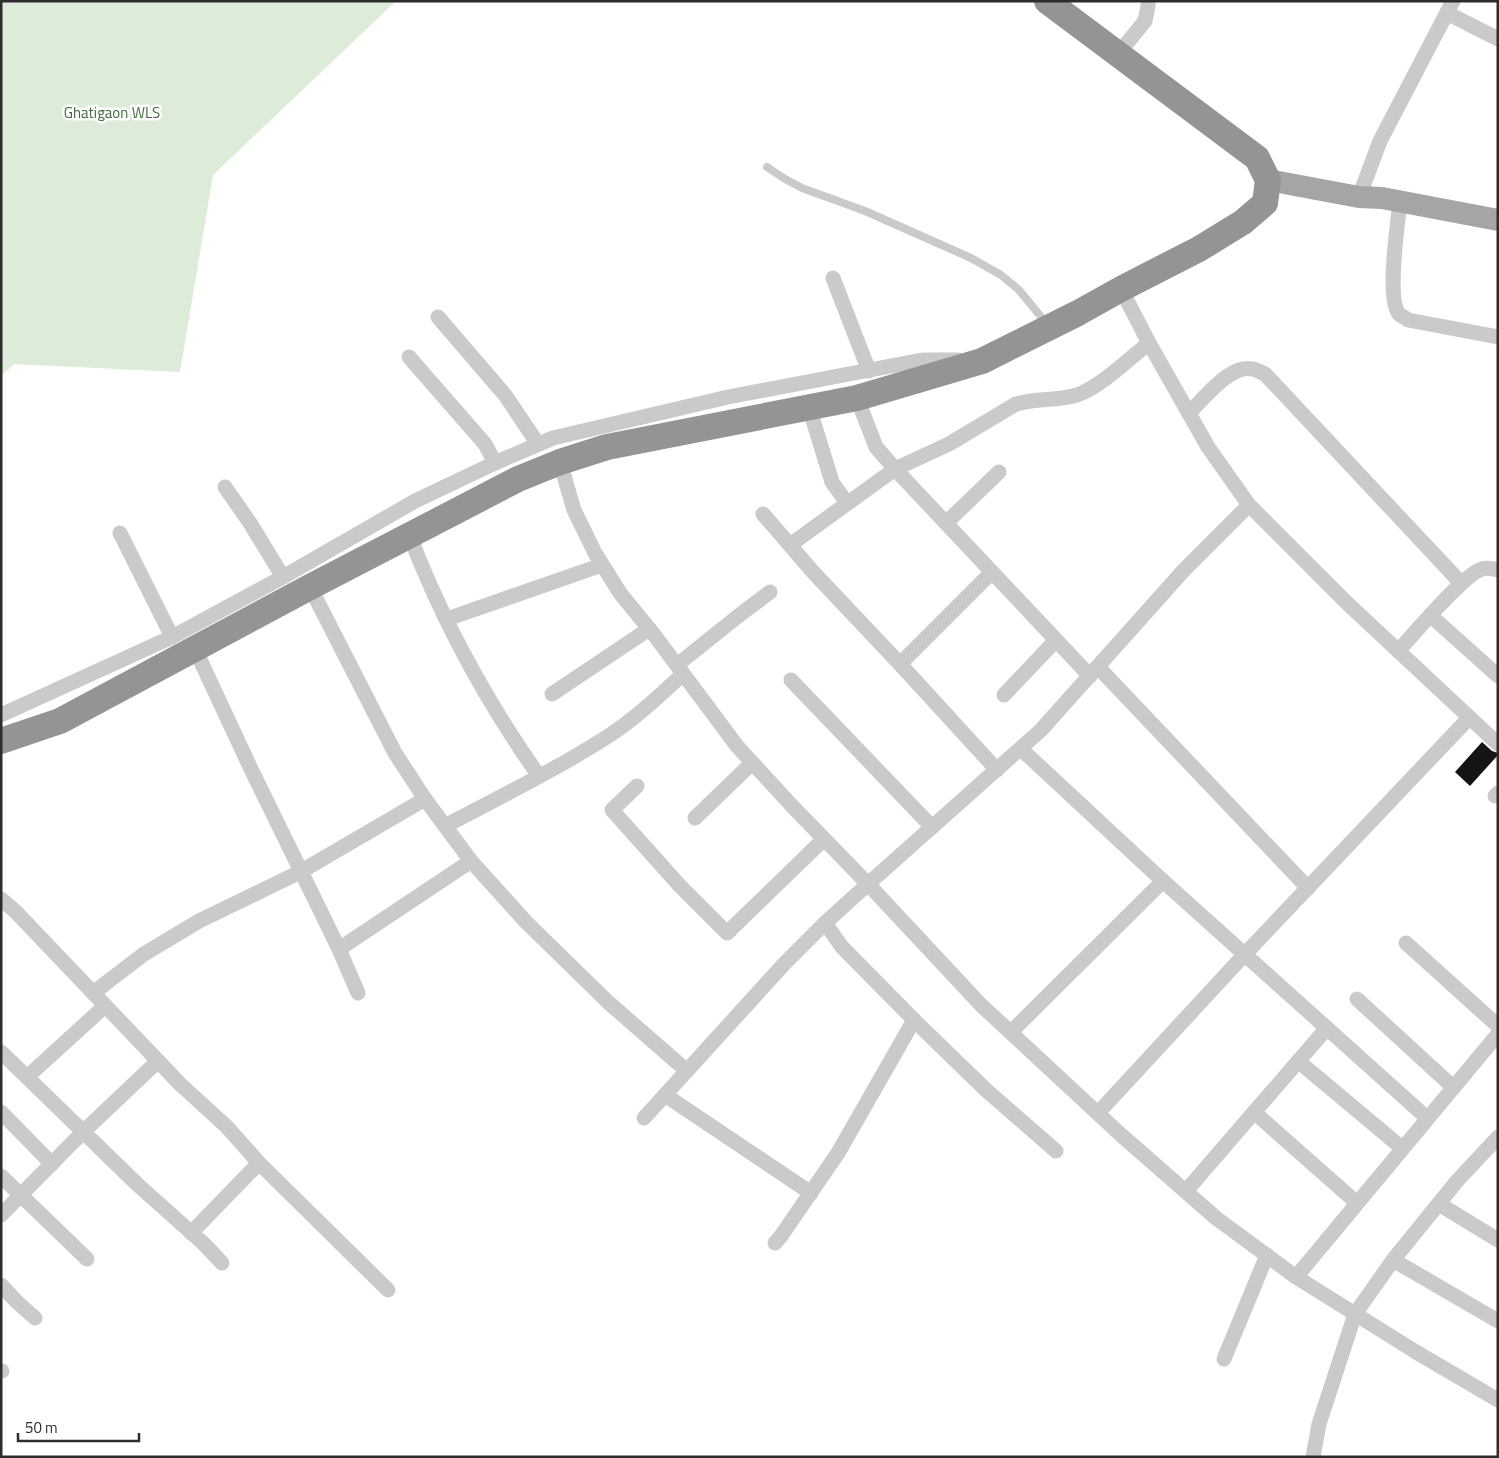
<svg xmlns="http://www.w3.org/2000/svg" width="1499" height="1458" viewBox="0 0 1499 1458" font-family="'Titillium Web',sans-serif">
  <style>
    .green { fill: #ddecd9 }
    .building { fill: #141414 }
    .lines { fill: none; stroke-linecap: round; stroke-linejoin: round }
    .lane { stroke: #cacaca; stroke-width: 8 }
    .street { stroke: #cacaca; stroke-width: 15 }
    .primary { stroke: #a5a5a5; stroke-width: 22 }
    .highway { stroke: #949494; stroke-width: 26 }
    .labels { text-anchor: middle; stroke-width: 5; stroke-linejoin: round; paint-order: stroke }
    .park-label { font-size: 15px; fill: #3e6d37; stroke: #fff }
  </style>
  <rect width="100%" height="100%" fill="#fff"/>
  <path class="green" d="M 1,1 L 396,1 L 213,175 L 180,372 L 14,364 L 1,376 Z"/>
  <path class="building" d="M 1482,742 L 1492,751 L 1498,753 L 1498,755 L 1470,786 L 1455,772 Z"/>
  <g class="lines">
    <path class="lane" d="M 767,167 L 785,179 L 802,188 L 865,211 L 971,258 L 1001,275 L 1019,290 L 1047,324"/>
    <g class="street">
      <path d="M 1447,13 L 1498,39"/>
      <path d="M 1118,54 L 1145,21 L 1148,6 L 1148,1"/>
      <path d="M 1359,197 L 1380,141 L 1453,1"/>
      <path d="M 1400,201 C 1398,223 1386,298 1399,314 C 1401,316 1406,318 1408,320 L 1498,337"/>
      <path d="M 833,278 L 869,371"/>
      <path d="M 1121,289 L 1149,343 L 1208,447 L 1249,505 L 1348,604 L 1498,744"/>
      <path d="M 438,317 L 505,395 L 538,444"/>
      <path d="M 409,357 L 485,444 L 495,463"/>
      <path d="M 857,398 L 876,447 L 895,469 L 1090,676"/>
      <path d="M 809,407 L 832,482 L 847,503"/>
      <path d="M 1189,413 C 1202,400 1225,372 1243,369 C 1251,367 1257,370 1265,374 L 1461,583"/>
      <path d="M 560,462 L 574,510 L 595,553 L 620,593 L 655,636 L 737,746 L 793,807 L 868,884 L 981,1005 L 1120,1134 L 1216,1218 L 1296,1277 L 1416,1352 L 1498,1400"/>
      <path d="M 225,487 L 250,523 L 283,577"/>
      <path d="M 763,514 L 813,572 L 900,664 L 997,770"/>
      <path d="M 946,523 L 999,472"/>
      <path d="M 120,533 L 172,637"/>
      <path d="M 409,534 C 442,620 486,701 539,776"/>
      <path d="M 790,545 L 895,469 L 949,444 L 1016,404 C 1036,398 1057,401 1077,395 C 1100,387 1129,359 1149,343"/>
      <path d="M 310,587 L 395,753 L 425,799 L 471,861 L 526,922 L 609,1003 L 687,1071"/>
      <path d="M 1431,616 L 1498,676"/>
      <path d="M 447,619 L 602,565"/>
      <path d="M 195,649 L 251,769 L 339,949 L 358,993"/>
      <path d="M 1398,651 C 1414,634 1464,574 1482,569 C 1487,567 1493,569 1498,570"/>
      <path d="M 900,664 L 992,572"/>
      <path d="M 677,665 L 742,613 L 770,592"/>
      <path d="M 1098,667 L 1308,888"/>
      <path d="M 791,680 L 932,827"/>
      <path d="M 552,694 L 649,629"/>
      <path d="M 1004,695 L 1056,640"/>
      <path d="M 1,715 L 172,637 L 283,577 L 415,501 L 495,463 L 553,438 L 728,397 L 922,360 L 958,360"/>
      <path d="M 1021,749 L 1163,881 L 1427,1118"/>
      <path d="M 637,786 L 612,810 L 680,886 L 727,933 L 824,839"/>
      <path d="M 1495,796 L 1498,793"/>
      <path d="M 695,818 L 752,763"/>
      <path d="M 445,826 C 500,797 557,769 610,735 C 636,718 660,695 683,674"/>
      <path d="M 1,899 L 16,912 L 180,1084 L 227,1127 L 259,1163"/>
      <path d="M 825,923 L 842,947 L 918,1024 L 986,1090 L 1056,1151"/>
      <path d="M 1406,943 L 1498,1026"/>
      <path d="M 339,949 L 471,861"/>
      <path d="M 93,993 L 144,954 L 199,921 L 300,872 L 425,799"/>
      <path d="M 1357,999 L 1453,1087"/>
      <path d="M 1011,1032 L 1163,881"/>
      <path d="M 1,1052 L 138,1185 L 203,1243 L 222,1263"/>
      <path d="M 1298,1061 L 1402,1148"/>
      <path d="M 27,1077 L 105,1006"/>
      <path d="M 665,1095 L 811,1193"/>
      <path d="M 1,1112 L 52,1164"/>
      <path d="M 1254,1112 L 1357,1203"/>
      <path d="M 1098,1113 L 1245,954 L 1469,718"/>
      <path d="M 644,1118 L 784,964 L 825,923 L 868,884 L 1041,730 L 1184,570 L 1249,505"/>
      <path d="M 1,1176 L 87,1259"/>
      <path d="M 1186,1191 L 1327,1028"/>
      <path d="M 1439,1204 L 1498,1240"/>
      <path d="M 1,1215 L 83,1132 L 158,1061"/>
      <path d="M 191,1233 L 259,1163 L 388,1290"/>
      <path d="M 775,1243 L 781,1236 L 838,1153 L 914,1020"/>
      <path d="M 1393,1260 L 1498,1321"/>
      <path d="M 1296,1277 L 1498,1034"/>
      <path d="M 1,1285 L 17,1302 L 35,1318"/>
      <path d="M 1224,1359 L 1267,1255"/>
      <path d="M 1,1371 L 2,1371"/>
      <path d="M 1313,1457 L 1319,1424 L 1355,1314 L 1393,1260 L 1457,1181 L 1498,1137"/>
    </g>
    <path class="primary" d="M 1268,180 L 1359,197 L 1382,198 L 1498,220"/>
    <path class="highway" d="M 1,741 L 60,721 L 310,587 L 518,479 L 560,462 L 607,447 L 857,398 L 982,361 L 1078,313 L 1121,289 L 1199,249 L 1243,222 L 1265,203 L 1268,180 L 1257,158 L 1047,1"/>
  </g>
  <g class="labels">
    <g class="park-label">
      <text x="112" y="118">Ghatigaon WLS</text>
    </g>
  </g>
  <rect width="1499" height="1458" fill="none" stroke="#2d2d2d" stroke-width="5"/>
  <path d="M18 1433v8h121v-8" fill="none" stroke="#2d2d2d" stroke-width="2.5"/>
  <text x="25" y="1433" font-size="15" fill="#2d2d2d" stroke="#ffffff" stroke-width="4" paint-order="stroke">50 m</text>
</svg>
